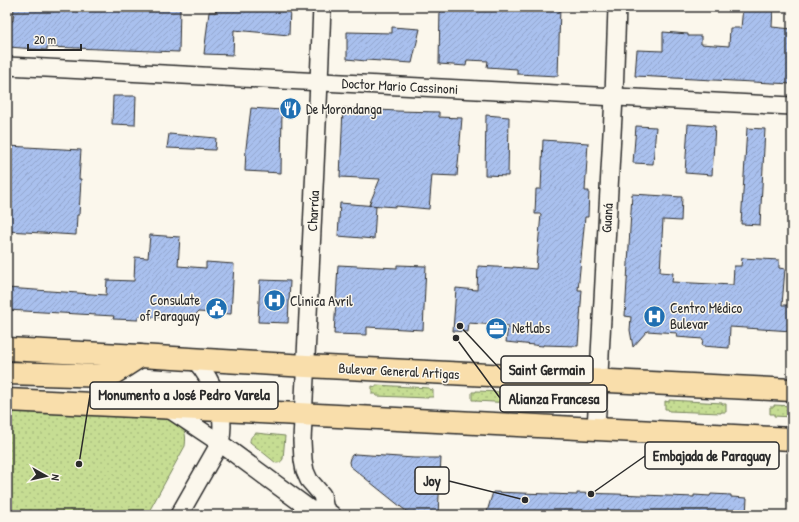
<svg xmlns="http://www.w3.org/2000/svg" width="799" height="522" viewBox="0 0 799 522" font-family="'Patrick Hand',sans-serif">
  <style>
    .green { fill: url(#green-dots); stroke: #78845f }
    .building { fill: url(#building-hatch); stroke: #2b2b2b }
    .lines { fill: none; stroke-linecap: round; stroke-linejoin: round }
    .minor-casing { stroke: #2b2b2b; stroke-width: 20 }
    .major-casing { stroke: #2b2b2b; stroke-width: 25 }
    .minor { stroke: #fbf7ec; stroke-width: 17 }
    .major { stroke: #f9deab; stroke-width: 22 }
    .labels { text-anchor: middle; stroke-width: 3; stroke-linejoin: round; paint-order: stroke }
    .street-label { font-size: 14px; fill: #2b2b2b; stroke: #fbf7ec }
    .poi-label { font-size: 14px; fill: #2b2b2b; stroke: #fbf7ec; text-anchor: start }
    .leader { fill: none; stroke: #2b2b2b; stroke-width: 1.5 }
    .callout-dot { fill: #2b2b2b; stroke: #fbf7ec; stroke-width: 1.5 }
    .callout { fill: #fbf7ec; stroke: #2b2b2b; stroke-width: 1.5 }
    .callout-label { font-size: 15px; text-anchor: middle; font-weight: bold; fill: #2b2b2b }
  </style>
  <defs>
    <pattern id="green-dots" width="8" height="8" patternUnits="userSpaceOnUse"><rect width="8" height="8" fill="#c6dd93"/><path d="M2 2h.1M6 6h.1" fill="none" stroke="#aabe7f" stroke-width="1.8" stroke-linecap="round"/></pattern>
    <pattern id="building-hatch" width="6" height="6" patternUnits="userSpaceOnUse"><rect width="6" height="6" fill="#a9c0ee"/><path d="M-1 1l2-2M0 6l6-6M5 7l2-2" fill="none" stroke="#92a5cc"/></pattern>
  </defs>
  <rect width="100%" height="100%" fill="#fbf7ec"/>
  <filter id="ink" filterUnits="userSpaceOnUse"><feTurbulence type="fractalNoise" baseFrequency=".025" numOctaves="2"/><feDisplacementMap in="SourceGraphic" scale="8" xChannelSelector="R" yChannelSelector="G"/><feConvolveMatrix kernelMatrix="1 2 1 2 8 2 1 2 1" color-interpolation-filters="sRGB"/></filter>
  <g filter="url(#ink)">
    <g class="green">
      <path d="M 376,385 L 429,388 L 429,389 L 433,390 L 433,397 L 428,397 L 428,398 L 376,396 L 376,394 L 372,394 L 372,386 L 376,387 Z"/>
      <path d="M 476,391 L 529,393 L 529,395 L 533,395 L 533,403 L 528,403 L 528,404 L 476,401 L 476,400 L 472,400 L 472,392 L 476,392 Z"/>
      <path d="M 669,400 L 722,403 L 722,404 L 726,404 L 726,412 L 721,412 L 721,413 L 669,411 L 668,409 L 665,409 L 665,401 L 669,402 Z"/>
      <path d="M 774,405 L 792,406 L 792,417 L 774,416 L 774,414 L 770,414 L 770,407 L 774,407 Z"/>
      <path d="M 7,411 L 28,411 L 172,419 C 184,427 187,432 185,446 L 147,515 L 7,515 Z"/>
      <path d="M 256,433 L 285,436 L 283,459 C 281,462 280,463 276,463 L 250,442 C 250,438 252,435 256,433 Z"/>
    </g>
    <g class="building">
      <path d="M 14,7 L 180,7 L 179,52 L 47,47 L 47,50 L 9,47 L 10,21 L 13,21 Z"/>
      <path d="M 217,7 L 290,7 L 289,35 L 234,30 L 233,55 L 204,54 L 209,12 L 216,12 Z"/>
      <path d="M 440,7 L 560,7 L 558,76 L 517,74 L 517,69 L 487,67 L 488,61 L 467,60 L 466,66 L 439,64 Z"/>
      <path d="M 743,7 L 773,7 L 772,27 L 792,29 L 792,84 L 635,76 L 637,50 L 663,51 L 663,32 L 688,34 L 688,36 L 701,36 L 701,44 L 729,46 L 730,28 L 741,28 Z"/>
      <path d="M 392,27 L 420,29 L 412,63 L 366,60 L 366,61 L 347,59 L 347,32 L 392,33 Z"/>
      <path d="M 113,96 L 136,96 L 135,125 L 112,124 Z"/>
      <path d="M 251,108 L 282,110 L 281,173 L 245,171 L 246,148 Z"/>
      <path d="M 343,108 L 397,111 L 439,112 L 439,117 L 462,118 L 457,176 L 432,175 L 429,209 L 396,206 L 396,207 L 369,205 L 380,179 L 340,177 Z"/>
      <path d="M 486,115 L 509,117 L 508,176 L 485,175 Z"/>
      <path d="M 688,124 L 715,126 L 712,175 L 685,173 Z"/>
      <path d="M 636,126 L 656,127 L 653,164 L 633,163 Z"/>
      <path d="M 747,128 L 765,129 L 760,225 L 741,224 Z"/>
      <path d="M 169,134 L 216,138 L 215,150 L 167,148 Z"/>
      <path d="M 543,140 L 588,143 L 585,191 L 589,191 L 588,217 L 585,217 L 578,290 L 582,290 L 578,346 L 543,345 L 543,346 L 506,342 L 508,326 L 469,323 L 468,332 L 453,331 L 456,288 L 477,290 L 478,266 L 513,268 L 513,267 L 536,269 L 541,214 L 535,214 L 536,189 L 541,189 Z"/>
      <path d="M 8,146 L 81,150 L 79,179 L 81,179 L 79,215 L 77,215 L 76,235 L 7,231 Z"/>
      <path d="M 632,194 L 682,197 L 681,221 L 663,220 L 660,272 L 673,273 L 672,282 L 733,285 L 734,266 L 741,266 L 742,258 L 779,260 L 779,268 L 785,269 L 782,305 L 792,305 L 792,331 L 730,327 L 729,348 L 702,346 L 703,339 L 676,337 L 677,333 L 647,331 L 633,347 L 630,330 L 631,317 L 625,316 Z"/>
      <path d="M 340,203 L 376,206 L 374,239 L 338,236 Z"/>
      <path d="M 150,235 L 180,237 L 178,266 L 206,268 L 206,262 L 234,264 L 231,314 L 198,312 L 191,320 L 138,316 L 138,320 L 113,319 L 114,316 L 7,310 L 7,288 L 106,295 L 107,280 L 134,281 L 135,257 L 148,258 Z"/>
      <path d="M 338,265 L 397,268 L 397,265 L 426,266 L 423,330 L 367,327 L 367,335 L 334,334 Z"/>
      <path d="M 260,280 L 290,281 L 288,323 L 258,322 Z"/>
      <path d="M 355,454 L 414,458 L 441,458 L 438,515 L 411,515 L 350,466 L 349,462 L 350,458 L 352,455 Z"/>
      <path d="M 493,492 L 577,495 L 577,493 L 616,494 L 694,497 L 694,495 L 710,496 L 711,494 L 731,495 L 731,497 L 747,498 L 746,515 L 486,515 Z"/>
    </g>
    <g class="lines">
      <defs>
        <g id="minor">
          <path d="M 322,7 L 319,82 L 302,441 L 303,460 L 305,471 L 309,480 L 322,495 L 325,510"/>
          <path d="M 7,66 L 792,106"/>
          <path d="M 166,407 L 220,443 L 311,510 L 325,510 L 332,515"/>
          <path d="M 596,429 L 614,97 L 617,7"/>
          <path d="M 179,515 L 220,443 C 227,413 214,382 195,360"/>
        </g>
        <g id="major">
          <path d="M 7,349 L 140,356 L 306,366 L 792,390"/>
          <path d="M 7,373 L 109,376 L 140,356"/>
          <path d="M 7,400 L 220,410 L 792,439"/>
        </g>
      </defs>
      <use href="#minor" class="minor-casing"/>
      <use href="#major" class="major-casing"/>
      <use href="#minor" class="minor"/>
      <use href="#major" class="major"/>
    </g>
  </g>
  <defs>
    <symbol id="restaurant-disc" viewBox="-11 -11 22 22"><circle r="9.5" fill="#1f6fb2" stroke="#fbf7ec"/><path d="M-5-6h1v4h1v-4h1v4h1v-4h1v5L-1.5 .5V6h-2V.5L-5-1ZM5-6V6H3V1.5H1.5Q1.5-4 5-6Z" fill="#fff"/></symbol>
    <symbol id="hospital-disc" viewBox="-11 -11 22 22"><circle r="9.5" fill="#1f6fb2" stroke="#fbf7ec"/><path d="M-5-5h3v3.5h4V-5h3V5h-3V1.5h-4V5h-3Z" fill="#fff"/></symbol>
    <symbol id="civic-disc" viewBox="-11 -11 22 22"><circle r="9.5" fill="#1f6fb2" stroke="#fbf7ec"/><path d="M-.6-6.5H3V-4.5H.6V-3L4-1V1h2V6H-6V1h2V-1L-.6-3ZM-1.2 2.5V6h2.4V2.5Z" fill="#fff"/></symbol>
    <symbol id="office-disc" viewBox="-11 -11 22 22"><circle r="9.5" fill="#1f6fb2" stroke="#fbf7ec"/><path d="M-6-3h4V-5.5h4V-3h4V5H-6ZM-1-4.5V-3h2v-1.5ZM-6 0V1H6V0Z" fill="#fff"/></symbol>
  </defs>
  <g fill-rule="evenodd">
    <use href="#restaurant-disc" x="278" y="96" width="25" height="25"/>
    <use href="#hospital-disc" x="262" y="288" width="25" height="25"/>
    <use href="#civic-disc" x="204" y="296" width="25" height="25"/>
    <use href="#hospital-disc" x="642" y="304" width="25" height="25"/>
    <use href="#office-disc" x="484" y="316" width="25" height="25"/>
  </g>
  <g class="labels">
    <g class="street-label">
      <text transform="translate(400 86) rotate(3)" y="5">Doctor Mario Cassinoni</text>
      <text transform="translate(313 211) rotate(-87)" y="5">Charrúa</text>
      <text transform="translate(607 218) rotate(-87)" y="5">Guaná</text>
      <text transform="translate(399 371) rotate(3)" y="5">Bulevar General Artigas</text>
    </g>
    <g class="poi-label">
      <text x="306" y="114">De Morondanga</text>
      <text x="200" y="305" text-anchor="end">Consulate<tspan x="200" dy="16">of Paraguay</tspan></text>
      <text x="290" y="306">Clinica Avril</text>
      <text x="670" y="313">Centro Médico<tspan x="670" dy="16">Bulevar</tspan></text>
      <text x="512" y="333">Netlabs</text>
    </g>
  </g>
  <path class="leader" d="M460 326L501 370M79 464L90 395M456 338L500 398M591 494L645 456M525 500L449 481"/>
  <g class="callout-dot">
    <circle cx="460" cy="326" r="4"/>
    <circle cx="79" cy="464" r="4"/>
    <circle cx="456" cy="338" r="4"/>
    <circle cx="591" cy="494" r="4"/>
    <circle cx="525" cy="500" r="4"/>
  </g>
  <g class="callout">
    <rect x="501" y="356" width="92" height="27" rx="4"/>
    <rect x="90" y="382" width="188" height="27" rx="4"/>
    <rect x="500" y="385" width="107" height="27" rx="4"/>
    <rect x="645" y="442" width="134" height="27" rx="4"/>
    <rect x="415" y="467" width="34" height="27" rx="4"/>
  </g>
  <g class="callout-label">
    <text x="547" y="375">Saint Germain</text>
    <text x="184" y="400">Monumento a José Pedro Varela</text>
    <text x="554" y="404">Alianza Francesa</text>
    <text x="712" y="461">Embajada de Paraguay</text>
    <text x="432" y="486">Joy</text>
  </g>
  <rect width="799" height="522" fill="none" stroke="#fbf7ec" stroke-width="24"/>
  <rect x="12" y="12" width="775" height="498" fill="none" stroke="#2b2b2b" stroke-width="1.5" filter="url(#ink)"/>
  <g transform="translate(46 476) rotate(98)" stroke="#fbf7ec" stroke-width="3" paint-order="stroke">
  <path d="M0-3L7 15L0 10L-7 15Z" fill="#2b2b2b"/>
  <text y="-6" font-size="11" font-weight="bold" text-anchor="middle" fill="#2b2b2b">N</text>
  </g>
  <path d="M28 44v6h53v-6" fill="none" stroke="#2b2b2b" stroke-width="2"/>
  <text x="34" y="44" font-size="12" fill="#2b2b2b" stroke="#fbf7ec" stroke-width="3" paint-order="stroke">20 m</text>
</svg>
